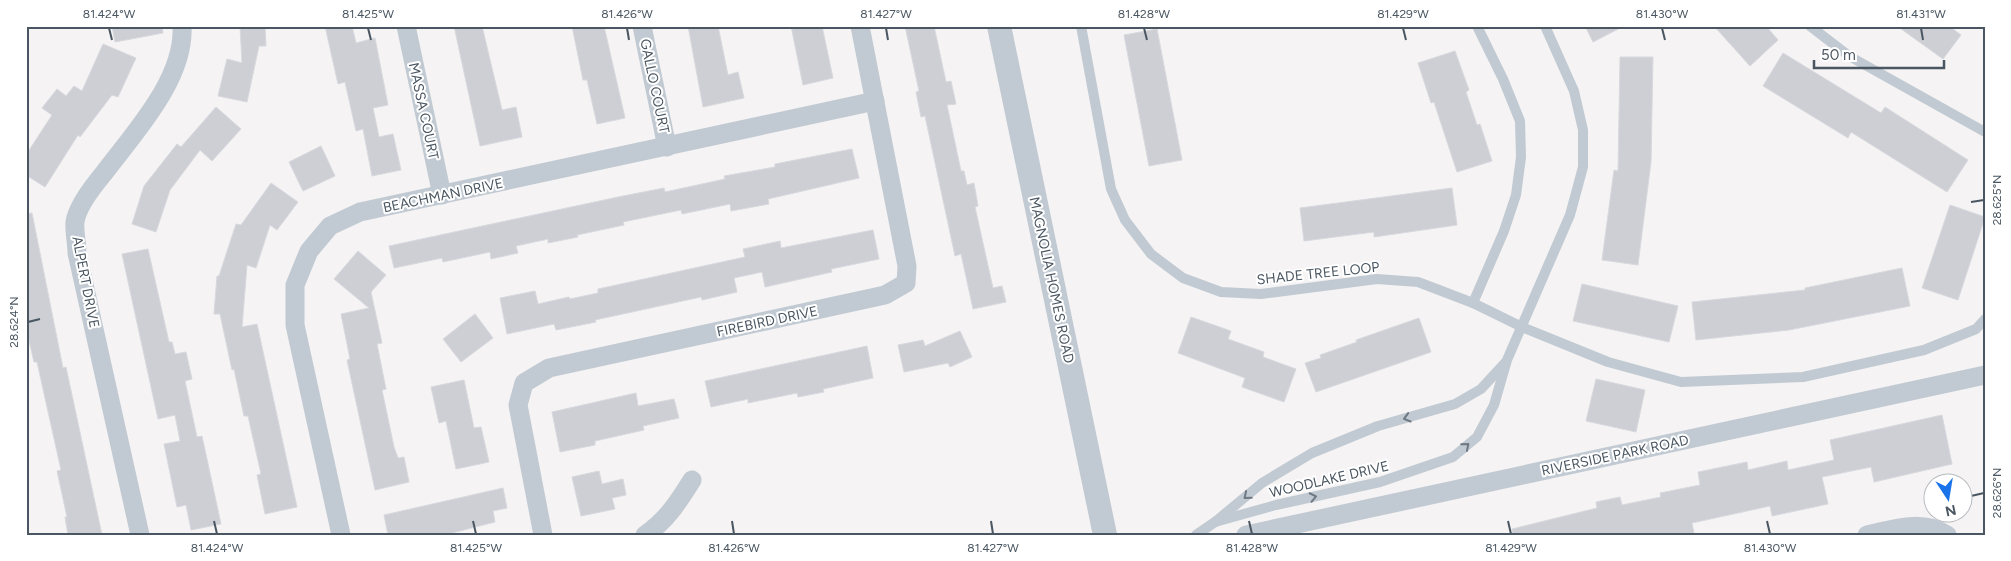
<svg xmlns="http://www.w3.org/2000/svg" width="2011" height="561" viewBox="0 0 2011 561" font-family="Figtree,sans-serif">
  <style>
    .building { fill: #cdcfd5; stroke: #d7d9de }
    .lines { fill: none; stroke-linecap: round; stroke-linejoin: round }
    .service { stroke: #c1cad2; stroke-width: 10 }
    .minor { stroke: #c1cad2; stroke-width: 19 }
    .tertiary { stroke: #c1cad2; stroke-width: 24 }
    .oneway { stroke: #6e7983 }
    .ticks { fill: none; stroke: #4a5661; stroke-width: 2 }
    .labels { text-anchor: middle; stroke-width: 4; stroke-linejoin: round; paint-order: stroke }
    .street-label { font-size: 14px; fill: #4a5661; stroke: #fff }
    .neatline { fill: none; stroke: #4a5661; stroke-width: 2 }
    .ticks-label { font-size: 12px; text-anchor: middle; fill: #4a5661 }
  </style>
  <rect width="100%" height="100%" fill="#f5f3f3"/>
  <g class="building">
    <path d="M 112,26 L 162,26 L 163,33 L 115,42 Z"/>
    <path d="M 240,26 L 265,26 L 266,46 L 259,46 L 247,102 L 218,96 L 227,59 L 242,63 Z"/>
    <path d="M 325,26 L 352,26 L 356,43 L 375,38 L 388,105 L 373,108 L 379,137 L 393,134 L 401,170 L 372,176 L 363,129 L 356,131 L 345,82 L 338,84 Z"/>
    <path d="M 454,26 L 482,26 L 502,110 L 516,107 L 522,137 L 480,146 Z"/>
    <path d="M 572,26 L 604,26 L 625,118 L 597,124 L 587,80 L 583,80 Z"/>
    <path d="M 688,26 L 718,26 L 728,75 L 738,72 L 744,98 L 703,107 Z"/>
    <path d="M 791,26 L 822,26 L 833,78 L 803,85 Z"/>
    <path d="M 905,26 L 934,26 L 946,82 L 951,81 L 956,104 L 947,105 L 961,171 L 964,171 L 967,185 L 974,183 L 978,206 L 975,207 L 993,288 L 1002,286 L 1006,302 L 973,309 L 961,254 L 955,256 L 925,116 L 921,117 L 916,92 L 919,91 Z"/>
    <path d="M 1585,26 L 1624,26 L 1593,42 Z"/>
    <path d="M 1714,26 L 1766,26 L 1778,40 L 1750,66 Z"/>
    <path d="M 1897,26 L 1949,26 L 1961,35 L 1943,59 Z"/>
    <path d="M 1157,29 L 1182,160 L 1149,166 L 1124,35 Z"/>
    <path d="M 103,44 L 136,58 L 118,97 L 112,95 L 80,137 L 78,135 L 45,187 L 26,175 L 26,155 L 52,115 L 42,108 L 57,89 L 66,96 L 74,86 L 82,91 Z"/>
    <path d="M 1455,51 L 1469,90 L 1466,92 L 1477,125 L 1480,124 L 1492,161 L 1457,172 L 1434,102 L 1431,103 L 1418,63 Z"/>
    <path d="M 1783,53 L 1881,113 L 1885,107 L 1968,160 L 1947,192 L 1851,132 L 1848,138 L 1763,86 Z"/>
    <path d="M 1620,57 L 1653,57 L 1651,162 L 1638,265 L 1602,260 L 1614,170 L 1618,171 Z"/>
    <path d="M 216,107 L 241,129 L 212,161 L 200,150 L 170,190 L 156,232 L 132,224 L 144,186 L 177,144 L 181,147 Z"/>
    <path d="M 321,146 L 335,176 L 303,191 L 289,162 Z"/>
    <path d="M 852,149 L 859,178 L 768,199 L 769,204 L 731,211 L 730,204 L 682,214 L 681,210 L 623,222 L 624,225 L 577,235 L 578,237 L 548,243 L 548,239 L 516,246 L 518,253 L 491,259 L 490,252 L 443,262 L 442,258 L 394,268 L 389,246 L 618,197 L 664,188 L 665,192 L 725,179 L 724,176 L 775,167 L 775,164 Z"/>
    <path d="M 271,183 L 298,202 L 277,230 L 270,225 L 256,268 L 247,265 L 242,327 L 257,324 L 297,507 L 265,514 L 257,475 L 261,474 L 248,416 L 244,416 L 234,369 L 232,370 L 220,314 L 214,314 L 217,276 L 219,276 L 236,224 L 241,225 Z"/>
    <path d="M 1452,188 L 1457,225 L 1374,237 L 1374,232 L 1304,241 L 1300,208 Z"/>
    <path d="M 1950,205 L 1985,217 L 1958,300 L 1922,288 Z"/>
    <path d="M 32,213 L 63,368 L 66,367 L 102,535 L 68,535 L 65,517 L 67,517 L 57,471 L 61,470 L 37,362 L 34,362 L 26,328 L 26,214 Z"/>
    <path d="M 873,230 L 879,259 L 831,269 L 832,272 L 765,287 L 762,272 L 734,278 L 737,292 L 702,300 L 701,297 L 595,320 L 596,322 L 556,330 L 554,324 L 507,334 L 500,298 L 535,291 L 538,304 L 569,297 L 570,299 L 598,293 L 598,289 L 745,257 L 743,249 L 780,241 L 781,248 Z"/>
    <path d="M 148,249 L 169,342 L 172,342 L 175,354 L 186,352 L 192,379 L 185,381 L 197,437 L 202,436 L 221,524 L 191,530 L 186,505 L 177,507 L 164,444 L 180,441 L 175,415 L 158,419 L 122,254 Z"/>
    <path d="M 358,251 L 386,275 L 371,292 L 382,343 L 377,344 L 386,389 L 382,390 L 394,447 L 398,458 L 404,457 L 409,482 L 375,490 L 347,360 L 350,359 L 341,314 L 369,308 L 334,279 Z"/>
    <path d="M 1902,268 L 1910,306 L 1789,330 L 1696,340 L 1692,302 L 1805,290 L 1805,288 Z"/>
    <path d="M 1582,284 L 1678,306 L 1669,342 L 1573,321 Z"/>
    <path d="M 475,314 L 493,338 L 461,362 L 443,339 Z"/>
    <path d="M 1191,317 L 1231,331 L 1228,339 L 1264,352 L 1263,357 L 1296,369 L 1284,402 L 1242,387 L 1245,378 L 1178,353 Z"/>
    <path d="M 1419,318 L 1431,352 L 1316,392 L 1305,363 L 1321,358 L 1320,355 L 1357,342 L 1356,340 Z"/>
    <path d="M 960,331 L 972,357 L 950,367 L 948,363 L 904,372 L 898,345 L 923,340 L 925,346 Z"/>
    <path d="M 867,346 L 873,378 L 823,389 L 824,392 L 798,397 L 797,393 L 748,403 L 748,399 L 711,407 L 705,381 Z"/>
    <path d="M 1596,379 L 1645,390 L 1636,432 L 1586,421 Z"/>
    <path d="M 464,380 L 474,428 L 481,427 L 489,462 L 456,469 L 446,421 L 439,423 L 431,387 Z"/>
    <path d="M 636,393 L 638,406 L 674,399 L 679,418 L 643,426 L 644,430 L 595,441 L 595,445 L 560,452 L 552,412 Z"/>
    <path d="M 1942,415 L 1952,464 L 1874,482 L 1871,467 L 1822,477 L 1828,504 L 1772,516 L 1770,506 L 1692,523 L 1694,533 L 1685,535 L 1513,535 L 1512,529 L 1597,508 L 1596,502 L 1620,497 L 1622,505 L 1661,497 L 1660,493 L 1700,485 L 1698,472 L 1747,462 L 1748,470 L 1787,461 L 1788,470 L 1834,460 L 1830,440 Z"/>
    <path d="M 599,471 L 602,484 L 623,479 L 626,495 L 612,498 L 615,509 L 581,516 L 572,477 Z"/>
    <path d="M 503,488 L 507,508 L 493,511 L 495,522 L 444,535 L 388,535 L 384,515 Z"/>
  </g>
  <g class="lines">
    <g class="service">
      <path d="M 1081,26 L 1111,189 L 1125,220 L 1151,254 L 1183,278 L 1221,292 L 1261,294 L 1377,279 L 1418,282 L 1473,303 L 1522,327 L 1608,362 L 1681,382 L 1803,377 L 1924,350 L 1976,329 L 1985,319"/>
      <path d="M 1810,26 L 1849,56 L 1985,132"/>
      <path d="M 1473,303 L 1504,231 L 1516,195 L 1521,157 L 1520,121 L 1503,79 L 1477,26"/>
      <path d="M 1215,522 L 1276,505 L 1380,482 L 1453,457 L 1477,437 L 1494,405 L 1507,360 L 1570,215 L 1583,167 L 1583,130 L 1574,91 L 1545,26"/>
      <path d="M 1196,535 L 1215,522 L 1262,483 L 1312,453 L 1378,426 L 1455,404 L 1481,389 L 1505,363"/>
    </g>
    <g class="minor">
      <path d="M 406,26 L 442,195"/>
      <path d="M 642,26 L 667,147"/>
      <path d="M 140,535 L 77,253 C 77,243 74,231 75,222 C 77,206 94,185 104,173 C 134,133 185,79 182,26"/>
      <path d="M 341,535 L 295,325 L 295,285 L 309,251 L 330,226 L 360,212 L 875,101"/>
      <path d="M 543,535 L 518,405 L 524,383 L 549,368 L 885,295 L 906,283 L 907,266 L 860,26"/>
      <path d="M 645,535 C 667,520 679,501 692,480"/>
      <path d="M 1246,535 L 1985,375"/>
      <path d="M 1867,535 C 1894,529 1922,519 1947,535"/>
    </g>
    <path class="tertiary" d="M 999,26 L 1105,535"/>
  </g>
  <defs><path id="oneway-chevron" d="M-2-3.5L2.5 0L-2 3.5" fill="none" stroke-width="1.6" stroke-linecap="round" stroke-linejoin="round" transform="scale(1.25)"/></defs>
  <g class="oneway">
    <use href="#oneway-chevron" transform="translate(1407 418) rotate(164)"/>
    <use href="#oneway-chevron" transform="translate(1466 446) rotate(-40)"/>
    <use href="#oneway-chevron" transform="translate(1247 496) rotate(140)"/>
    <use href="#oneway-chevron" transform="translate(1313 497) rotate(-12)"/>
  </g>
  <path class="ticks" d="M 109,28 L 112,40M 368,28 L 371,40M 627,28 L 629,40M 886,28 L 888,40M 1144,28 L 1147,40M 1403,28 L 1406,40M 1662,28 L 1665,40M 1921,28 L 1923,40M 1971,202 L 1984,200M 28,322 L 40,319M 1971,496 L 1984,493M 214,521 L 217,534M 473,521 L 476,534M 732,521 L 734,534M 991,521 L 993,534M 1249,521 L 1252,534M 1508,521 L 1511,534M 1767,521 L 1770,534"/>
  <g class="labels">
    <g class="street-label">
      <text transform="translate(655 86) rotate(78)" y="5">GALLO COURT</text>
      <text transform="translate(424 111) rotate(78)" y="5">MASSA COURT</text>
      <text transform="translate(443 195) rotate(-12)" y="5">BEACHMAN DRIVE</text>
      <text transform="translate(1318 273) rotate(-6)" y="5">SHADE TREE LOOP</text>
      <text transform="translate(1052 280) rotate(78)" y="5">MAGNOLIA HOMES ROAD</text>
      <text transform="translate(86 282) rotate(79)" y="5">ALPERT DRIVE</text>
      <text transform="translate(767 321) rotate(-12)" y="5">FIREBIRD DRIVE</text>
      <text transform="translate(1615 455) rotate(-12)" y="5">RIVERSIDE PARK ROAD</text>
      <text transform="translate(1329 479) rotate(-13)" y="5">WOODLAKE DRIVE</text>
    </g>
  </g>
  <rect width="2011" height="561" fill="none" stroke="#ffffff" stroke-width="55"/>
  <g transform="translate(1948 498) rotate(168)"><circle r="24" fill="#ffffff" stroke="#b7bbc0"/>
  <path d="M0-4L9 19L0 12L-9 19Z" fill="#1a73e8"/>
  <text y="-8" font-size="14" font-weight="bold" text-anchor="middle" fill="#4a5661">N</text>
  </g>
  <path d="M1814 60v8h130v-8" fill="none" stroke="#4a5661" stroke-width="2.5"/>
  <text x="1821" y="60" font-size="15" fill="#4a5661" stroke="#ffffff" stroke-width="4" paint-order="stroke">50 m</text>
  <rect x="28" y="28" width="1956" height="506" class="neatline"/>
  <g class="ticks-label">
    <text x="109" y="18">81.424°W</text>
    <text x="368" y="18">81.425°W</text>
    <text x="627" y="18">81.426°W</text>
    <text x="886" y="18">81.427°W</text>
    <text x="1144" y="18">81.428°W</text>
    <text x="1403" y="18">81.429°W</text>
    <text x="1662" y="18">81.430°W</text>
    <text x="1921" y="18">81.431°W</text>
    <text transform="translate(1997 200) rotate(-90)" y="4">28.625°N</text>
    <text transform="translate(14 322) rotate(-90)" y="4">28.624°N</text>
    <text transform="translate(1997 493) rotate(-90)" y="4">28.626°N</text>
    <text x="217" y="552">81.424°W</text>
    <text x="476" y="552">81.425°W</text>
    <text x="734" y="552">81.426°W</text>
    <text x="993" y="552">81.427°W</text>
    <text x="1252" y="552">81.428°W</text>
    <text x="1511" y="552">81.429°W</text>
    <text x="1770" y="552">81.430°W</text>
  </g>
</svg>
